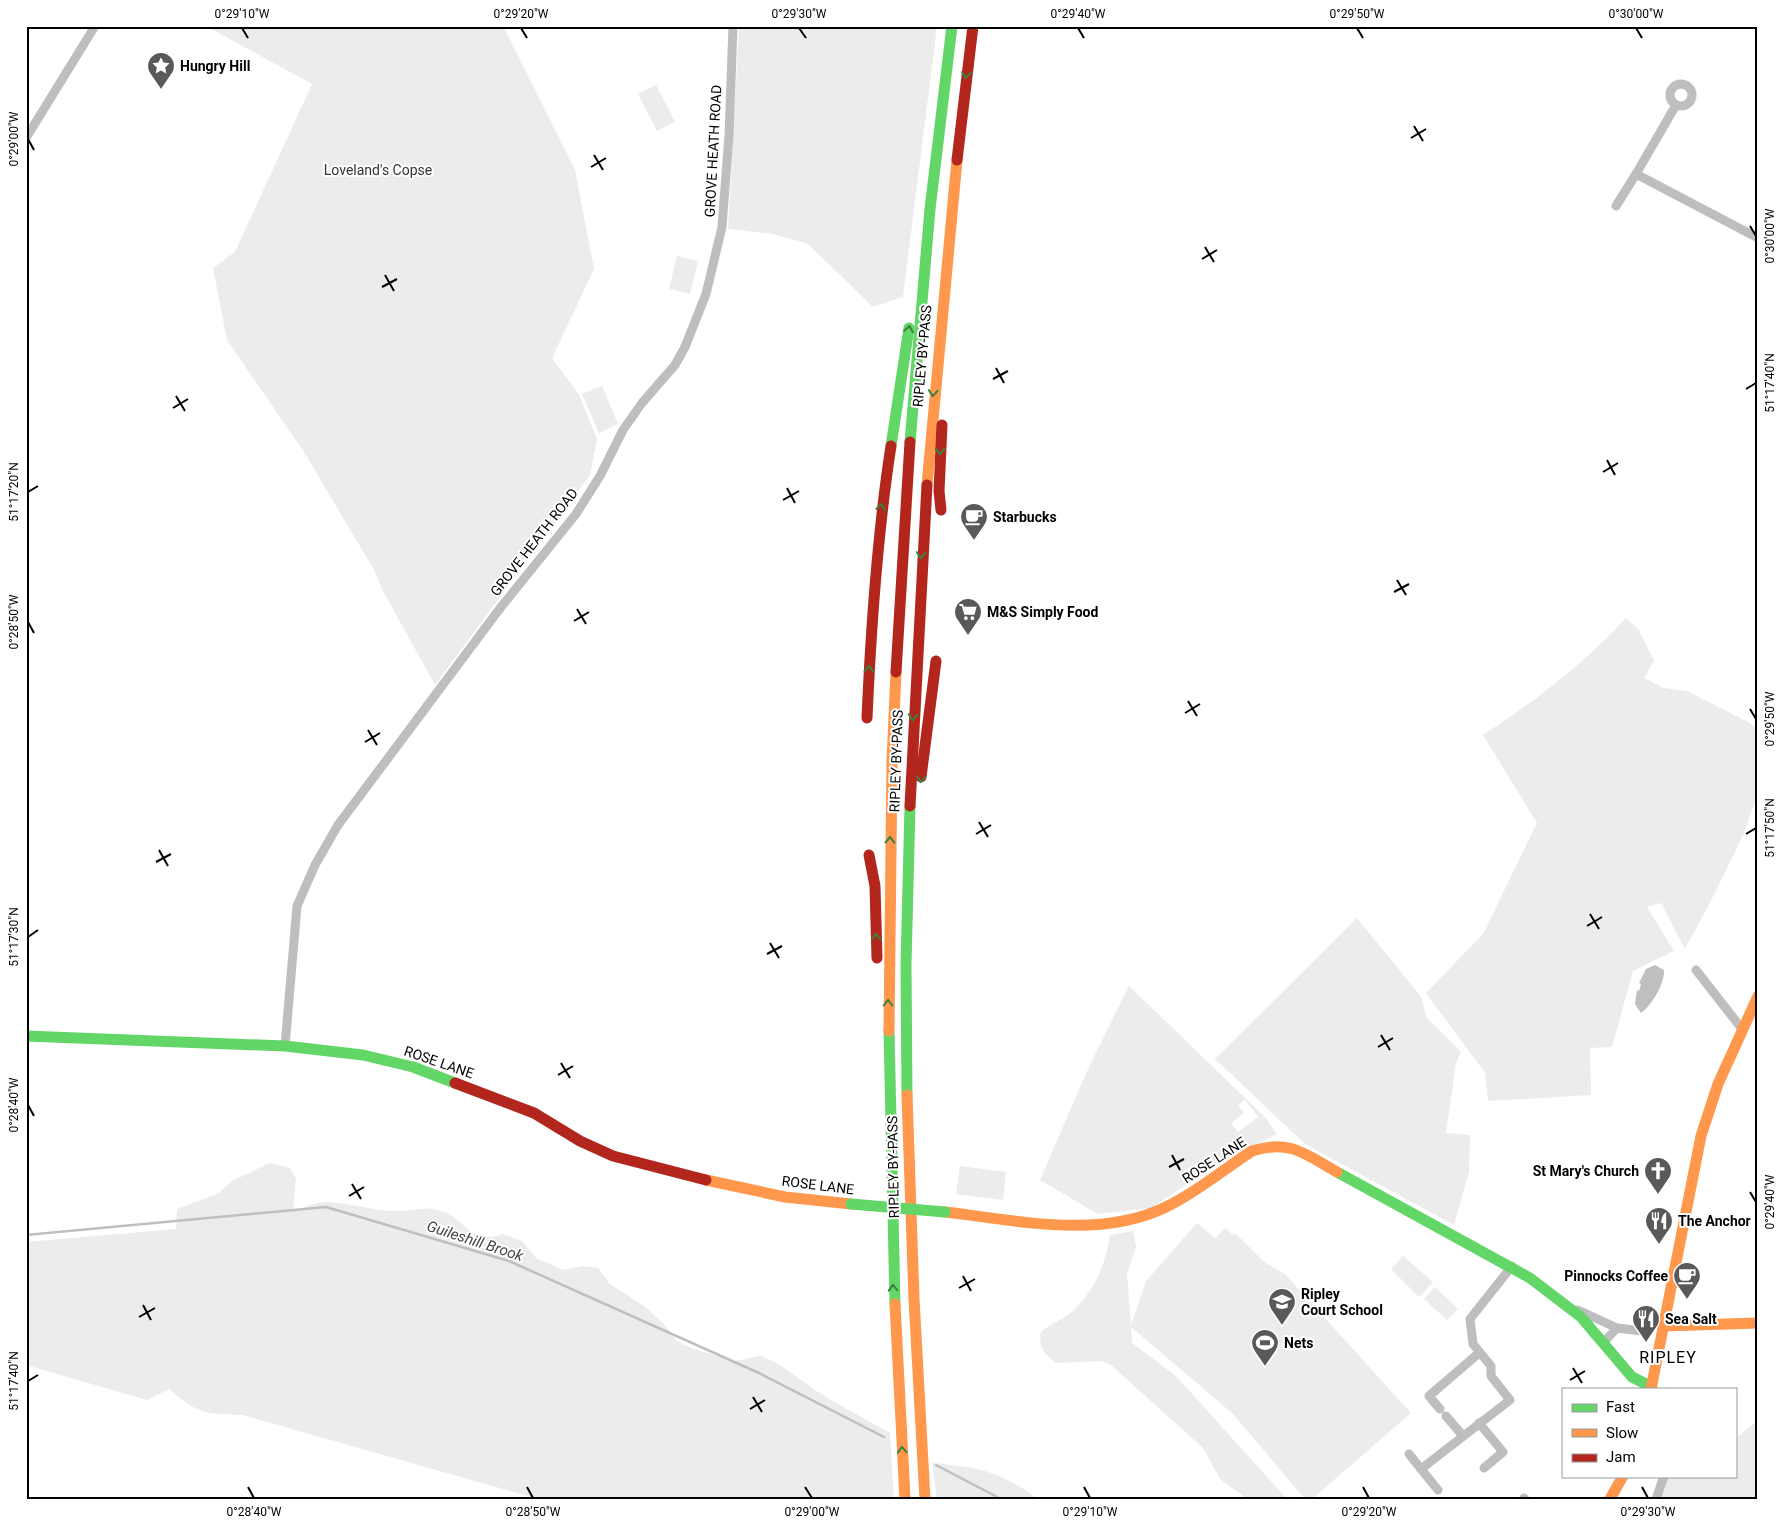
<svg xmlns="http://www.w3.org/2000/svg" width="1784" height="1525" viewBox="0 0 1784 1525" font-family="Roboto,sans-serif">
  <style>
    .green { fill: #ececec; fill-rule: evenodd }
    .water { fill: #bfbfbf }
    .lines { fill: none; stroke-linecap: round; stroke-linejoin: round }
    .stream { stroke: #bfbfbf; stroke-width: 2.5 }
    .street { stroke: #bebebe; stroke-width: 9 }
    .fast { stroke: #63d668; stroke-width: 11 }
    .slow { stroke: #ff974d; stroke-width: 11 }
    .jam { stroke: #b3261e; stroke-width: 11 }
    .fast-bridge { stroke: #63d668; stroke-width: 11 }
    .oneway { stroke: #3b803e }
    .ticks { fill: none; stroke: #000; stroke-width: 2 }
    .labels { text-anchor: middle; stroke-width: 4; stroke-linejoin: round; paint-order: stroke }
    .poi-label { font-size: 14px; font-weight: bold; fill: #000; stroke: #fff; text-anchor: start }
    .street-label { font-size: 14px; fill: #000; stroke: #fff }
    .park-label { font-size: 14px; fill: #333; stroke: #fff }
    .water-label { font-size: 15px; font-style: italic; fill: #444; stroke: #fff }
    .quarter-label { font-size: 16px; letter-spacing: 1px; fill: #000; stroke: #fff }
    .neatline { fill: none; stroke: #000; stroke-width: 2 }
    .ticks-label { font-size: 12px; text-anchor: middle; fill: #000 }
  </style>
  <rect width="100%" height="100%" fill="#fff"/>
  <g class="green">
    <path d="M 206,26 L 503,26 L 575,170 L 594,269 L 552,358 L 579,395 L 597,439 L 590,475 L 435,685 L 384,593 L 374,570 L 304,452 L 227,340 L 213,268 L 235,252 L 312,84 Z"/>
    <path d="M 739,26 L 937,26 L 903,297 L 873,307 L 808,244 L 773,234 L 728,229 Z"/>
    <path d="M 656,85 L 675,122 L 657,131 L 638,94 Z"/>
    <path d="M 677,256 L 698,261 L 690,294 L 669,289 Z"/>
    <path d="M 602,386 L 618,424 L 599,433 L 582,394 Z"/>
    <path d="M 1626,618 L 1639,630 L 1654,661 L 1644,678 L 1664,688 L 1687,691 L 1750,723 L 1758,730 L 1758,793 L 1744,833 L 1714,895 L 1685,949 L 1661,903 L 1647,907 L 1674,951 L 1633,971 L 1612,1047 L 1590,1048 L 1591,1095 L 1488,1101 L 1485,1073 L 1426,993 L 1483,934 L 1537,823 L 1483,735 C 1536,700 1583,665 1626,618 Z"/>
    <path d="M 1357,918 L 1422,998 L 1426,1017 L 1461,1052 L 1456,1063 L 1446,1133 L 1470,1135 L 1469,1172 L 1454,1225 L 1305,1144 L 1215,1059 Z"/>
    <path d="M 1129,986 L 1264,1116 L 1277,1134 L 1223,1160 L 1151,1208 L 1098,1214 L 1040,1180 L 1088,1069 ZM 1245,1100 L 1258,1117 L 1238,1132 L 1231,1123 L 1244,1113 L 1238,1105 Z"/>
    <path d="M 270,1163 L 290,1168 L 296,1179 L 293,1211 C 304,1207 318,1201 330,1202 C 353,1204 375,1211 399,1211 C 410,1211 422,1207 433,1209 C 468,1215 467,1247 503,1234 L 522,1241 L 536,1258 L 563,1270 L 583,1266 L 598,1268 L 610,1284 L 644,1306 L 663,1323 L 677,1341 L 691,1348 L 734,1361 L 761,1356 L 777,1363 L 824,1396 L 890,1433 L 894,1499 L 538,1499 L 243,1415 C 205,1414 198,1414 169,1389 L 147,1400 L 26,1365 L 26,1242 L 176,1229 L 177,1209 L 219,1193 L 232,1181 Z"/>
    <path d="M 960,1166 L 1006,1172 L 1003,1200 L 956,1194 Z"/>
    <path d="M 1197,1223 L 1215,1238 L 1225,1228 L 1233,1235 L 1235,1233 L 1264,1262 L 1285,1274 L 1411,1413 L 1312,1499 L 1305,1499 L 1232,1413 L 1131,1327 L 1132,1343 L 1176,1376 L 1287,1499 L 1247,1499 L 1220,1479 L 1203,1448 L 1111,1365 L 1102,1361 L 1056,1363 C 1044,1354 1038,1347 1041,1331 C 1052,1324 1067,1317 1076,1308 C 1096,1288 1106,1262 1110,1235 L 1133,1231 L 1136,1247 L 1127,1273 L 1131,1325 L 1146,1281 Z"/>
    <path d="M 1403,1256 L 1433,1282 L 1419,1297 L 1391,1269 Z"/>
    <path d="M 1435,1287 L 1458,1309 L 1447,1320 L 1424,1299 Z"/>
    <path d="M 1758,1420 L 1758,1499 L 1658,1499 L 1665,1476 L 1735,1476 L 1735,1439 Z"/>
    <path d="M 932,1463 C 979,1467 999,1471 1038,1499 L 937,1499 Z"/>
  </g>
  <path class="water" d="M 1655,965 L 1664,970 C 1665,983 1652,1005 1641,1013 L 1635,1004 L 1637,990 L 1639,991 L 1641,984 L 1639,983 L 1646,969 Z"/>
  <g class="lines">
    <g class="stream">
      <path d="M 26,1235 L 326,1207 L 509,1261 L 759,1373 L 884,1437"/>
      <path d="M 936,1465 L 1001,1499"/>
    </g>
    <g class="street">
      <circle cx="1681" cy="95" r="11"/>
      <path d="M 1676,105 L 1636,174 L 1758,238"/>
      <path d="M 26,138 L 95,26"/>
      <path d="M 1616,206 L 1636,174"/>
      <path d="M 1696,970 L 1742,1029"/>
      <path d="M 285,1046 L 297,906 L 315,865 L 338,825 L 501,607 L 576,514 L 600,476 L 623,430 L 642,403 L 675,365 L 685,347 L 706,294 L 722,227 L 729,135 L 733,26"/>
      <path d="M 1578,1310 L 1617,1328 L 1642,1331"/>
      <path d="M 1604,1342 L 1617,1328"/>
      <path d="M 1440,1409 L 1429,1396 L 1479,1353"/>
      <path d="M 1446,1416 L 1463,1436"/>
      <path d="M 1479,1423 L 1503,1452 L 1484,1468"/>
      <path d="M 1409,1454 L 1421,1469"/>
      <path d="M 1438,1490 L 1421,1469 L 1510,1400 L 1491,1376 L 1491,1366 L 1473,1344 L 1470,1319 L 1512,1266"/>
      <path d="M 1524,1498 L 1525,1499"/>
      <path d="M 1656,1499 L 1664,1476"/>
    </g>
    <g class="fast">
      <path d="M 910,442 L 930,209 L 952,26"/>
      <path d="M 891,446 L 909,328"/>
      <path d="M 889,1031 L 895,1304"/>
      <path d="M 26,1036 L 285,1046 L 363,1055 L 413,1067 L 455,1083"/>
      <path d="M 907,1095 L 906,965 L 910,806"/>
      <path d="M 1337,1172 L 1530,1278 L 1581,1317 L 1632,1377 L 1652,1387"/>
    </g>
    <g class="slow">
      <path d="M 927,485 L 957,160"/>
      <path d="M 889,1031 L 892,761 L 896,672"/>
      <path d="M 907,1095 L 914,1299 L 925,1499"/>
      <path d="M 706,1180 L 785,1197 L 851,1204"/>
      <path d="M 945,1212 C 1015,1220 1099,1240 1166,1207 C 1196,1193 1224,1169 1252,1151 C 1290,1139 1305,1154 1337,1172"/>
      <path d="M 895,1304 L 905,1499"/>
      <path d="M 1663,1326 L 1758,1323"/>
      <path d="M 1651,1389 L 1701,1136 L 1718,1084 L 1758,996"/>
      <path d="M 1610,1499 L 1623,1476"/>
    </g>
    <g class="jam">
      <path d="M 957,160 L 973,26"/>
      <path d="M 941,510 L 939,491 L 942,425"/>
      <path d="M 896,672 L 910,442"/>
      <path d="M 867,718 C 871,626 877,536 891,446"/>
      <path d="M 921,777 L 936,661"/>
      <path d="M 910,806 L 927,485"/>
      <path d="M 869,855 L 875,886 L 877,958"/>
      <path d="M 455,1083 L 534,1113 L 580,1141 L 613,1156 L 706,1180"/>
    </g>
    <path class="fast-bridge" d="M 851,1204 L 945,1212"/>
  </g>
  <defs><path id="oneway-chevron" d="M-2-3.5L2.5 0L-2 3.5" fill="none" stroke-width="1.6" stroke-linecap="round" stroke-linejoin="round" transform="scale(1.25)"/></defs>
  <g class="oneway">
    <use href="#oneway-chevron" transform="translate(966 75) rotate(97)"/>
    <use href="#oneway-chevron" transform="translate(909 329) rotate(-81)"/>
    <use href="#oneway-chevron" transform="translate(933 393) rotate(95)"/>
    <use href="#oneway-chevron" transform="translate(940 451) rotate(93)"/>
    <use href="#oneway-chevron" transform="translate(881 507) rotate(-82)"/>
    <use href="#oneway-chevron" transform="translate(921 555) rotate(94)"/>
    <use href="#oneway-chevron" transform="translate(869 669) rotate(-87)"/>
    <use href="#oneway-chevron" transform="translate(913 717) rotate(92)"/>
    <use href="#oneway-chevron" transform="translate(921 779) rotate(95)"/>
    <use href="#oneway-chevron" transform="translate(890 840) rotate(-89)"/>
    <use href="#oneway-chevron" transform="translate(876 937) rotate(-91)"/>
    <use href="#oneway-chevron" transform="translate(888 1003) rotate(-90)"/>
    <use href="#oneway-chevron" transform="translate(893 1288) rotate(-92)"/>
    <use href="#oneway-chevron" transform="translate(902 1450) rotate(-94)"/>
  </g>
  <path class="ticks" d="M 242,28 L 248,38M 521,28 L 527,38M 799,28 L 806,38M 1078,28 L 1084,38M 1357,28 L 1363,38M 1636,28 L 1642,38M 1414,126 L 1423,141M 1411,138 L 1426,129M 28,139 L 34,150M 594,155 L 603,170M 591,167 L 606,158M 1750,226 L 1756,236M 1205,247 L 1214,262M 1202,259 L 1217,250M 385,275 L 394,291M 382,287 L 397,279M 996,368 L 1004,383M 993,379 L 1008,371M 1746,389 L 1756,383M 176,396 L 185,411M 173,408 L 188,399M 1607,460 L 1615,475M 1603,472 L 1618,463M 787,488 L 795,503M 28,492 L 38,486M 783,500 L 799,491M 1397,580 L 1406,595M 1394,592 L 1409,584M 577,609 L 586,624M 574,621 L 589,612M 28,622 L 34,633M 1188,701 L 1197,716M 1750,709 L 1756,719M 1185,713 L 1200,704M 368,730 L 377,745M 365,742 L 380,733M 979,822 L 988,837M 976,834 L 991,825M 1746,834 L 1756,828M 159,850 L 168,866M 156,862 L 171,854M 1590,914 L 1599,929M 1587,926 L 1602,917M 28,937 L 38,930M 770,943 L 779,958M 767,954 L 782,946M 1381,1035 L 1390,1050M 1378,1047 L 1393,1038M 561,1063 L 570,1078M 558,1075 L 573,1066M 28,1105 L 34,1116M 1172,1155 L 1180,1170M 1169,1167 L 1184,1159M 352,1184 L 361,1199M 1750,1192 L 1756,1202M 349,1196 L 364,1187M 963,1276 L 971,1291M 959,1288 L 975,1279M 143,1305 L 151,1320M 139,1317 L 155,1308M 1573,1368 L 1582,1383M 1570,1380 L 1585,1371M 28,1381 L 38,1375M 753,1397 L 762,1412M 750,1409 L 765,1400M 248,1487 L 254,1498M 527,1487 L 533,1498M 805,1487 L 812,1498M 1084,1487 L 1090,1498M 1363,1487 L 1369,1498M 1642,1487 L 1648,1498"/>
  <defs>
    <symbol id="sight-pin" viewBox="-11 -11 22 30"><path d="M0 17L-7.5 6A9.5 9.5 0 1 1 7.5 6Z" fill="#595959" stroke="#fff"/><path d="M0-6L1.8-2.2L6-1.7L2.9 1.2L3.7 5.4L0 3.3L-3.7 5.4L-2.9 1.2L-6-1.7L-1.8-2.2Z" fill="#fff"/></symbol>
    <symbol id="cafe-pin" viewBox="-11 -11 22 30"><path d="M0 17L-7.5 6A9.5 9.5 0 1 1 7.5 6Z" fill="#595959" stroke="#fff"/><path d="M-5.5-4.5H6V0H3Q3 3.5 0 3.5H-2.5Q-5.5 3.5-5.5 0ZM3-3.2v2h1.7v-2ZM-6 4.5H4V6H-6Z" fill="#fff"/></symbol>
    <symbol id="supermarket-pin" viewBox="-11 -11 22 30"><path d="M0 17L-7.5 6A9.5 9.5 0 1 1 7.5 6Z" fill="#595959" stroke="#fff"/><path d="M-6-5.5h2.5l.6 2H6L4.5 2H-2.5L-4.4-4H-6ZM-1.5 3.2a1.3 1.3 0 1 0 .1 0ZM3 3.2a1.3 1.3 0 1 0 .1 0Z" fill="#fff"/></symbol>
    <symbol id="church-pin" viewBox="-11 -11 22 30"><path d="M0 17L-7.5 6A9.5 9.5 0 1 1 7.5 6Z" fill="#595959" stroke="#fff"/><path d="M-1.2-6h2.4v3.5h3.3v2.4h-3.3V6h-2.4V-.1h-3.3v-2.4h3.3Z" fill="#fff"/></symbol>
    <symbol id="restaurant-pin" viewBox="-11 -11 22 30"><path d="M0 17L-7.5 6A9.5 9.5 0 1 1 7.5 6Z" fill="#595959" stroke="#fff"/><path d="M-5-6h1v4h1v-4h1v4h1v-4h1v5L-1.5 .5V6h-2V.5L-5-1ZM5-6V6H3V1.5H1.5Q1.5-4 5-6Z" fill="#fff"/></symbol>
    <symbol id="school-pin" viewBox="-11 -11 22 30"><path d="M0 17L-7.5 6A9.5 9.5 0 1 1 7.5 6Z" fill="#595959" stroke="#fff"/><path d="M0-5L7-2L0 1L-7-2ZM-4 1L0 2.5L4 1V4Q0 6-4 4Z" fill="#fff"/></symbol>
    <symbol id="stadium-pin" viewBox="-11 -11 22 30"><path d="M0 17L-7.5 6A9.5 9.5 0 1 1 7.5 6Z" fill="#595959" stroke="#fff"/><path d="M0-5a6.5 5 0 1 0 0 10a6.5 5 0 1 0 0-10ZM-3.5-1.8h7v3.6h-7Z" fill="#fff"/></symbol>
  </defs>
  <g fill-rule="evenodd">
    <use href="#sight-pin" x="145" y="50" width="32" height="43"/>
    <use href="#cafe-pin" x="958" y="501" width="32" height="43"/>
    <use href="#supermarket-pin" x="952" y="596" width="32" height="43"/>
    <use href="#church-pin" x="1642" y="1155" width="32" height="43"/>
    <use href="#restaurant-pin" x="1643" y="1205" width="32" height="43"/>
    <use href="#cafe-pin" x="1671" y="1260" width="32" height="43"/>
    <use href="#school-pin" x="1266" y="1286" width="32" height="43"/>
    <use href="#restaurant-pin" x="1630" y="1303" width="32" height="43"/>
    <use href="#stadium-pin" x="1249" y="1327" width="32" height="43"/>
  </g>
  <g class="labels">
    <g class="poi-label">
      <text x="180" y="71">Hungry Hill</text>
      <text x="993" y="522">Starbucks</text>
      <text x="987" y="617">M&amp;S Simply Food</text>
      <text x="1639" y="1176" text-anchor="end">St Mary's Church</text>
      <text x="1678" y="1226">The Anchor</text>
      <text x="1668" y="1281" text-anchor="end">Pinnocks Coffee</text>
      <text x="1301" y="1299">Ripley<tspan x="1301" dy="16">Court School</tspan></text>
      <text x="1665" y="1324">Sea Salt</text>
      <text x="1284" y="1348">Nets</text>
    </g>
    <g class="street-label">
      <text transform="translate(713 151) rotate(-87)" y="5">GROVE HEATH ROAD</text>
      <text transform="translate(922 356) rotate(-85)" y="5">RIPLEY BY-PASS</text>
      <text transform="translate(534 542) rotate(-52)" y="5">GROVE HEATH ROAD</text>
      <text transform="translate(896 761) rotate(-88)" y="5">RIPLEY BY-PASS</text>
      <text transform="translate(439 1062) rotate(19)" y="5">ROSE LANE</text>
      <text transform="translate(1214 1160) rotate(-33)" y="5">ROSE LANE</text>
      <text transform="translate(893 1167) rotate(-91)" y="5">RIPLEY BY-PASS</text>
      <text transform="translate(818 1185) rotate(7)" y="5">ROSE LANE</text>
    </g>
    <g class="park-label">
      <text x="378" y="175">Loveland's Copse</text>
    </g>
    <g class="water-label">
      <text transform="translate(475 1241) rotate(18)" y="5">Guileshill Brook</text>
    </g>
    <g class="quarter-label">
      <text x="1668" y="1363">RIPLEY</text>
    </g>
  </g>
  <rect width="1784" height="1525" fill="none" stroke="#ffffff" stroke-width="55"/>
  <rect x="1562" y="1388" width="175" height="90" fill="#ffffff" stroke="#999999"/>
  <rect x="1572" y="1404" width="25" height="8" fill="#63d668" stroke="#999999"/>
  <text x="1606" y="1412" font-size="15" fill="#000000">Fast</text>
  <rect x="1572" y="1429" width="25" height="8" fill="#ff974d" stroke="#999999"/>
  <text x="1606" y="1438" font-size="15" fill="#000000">Slow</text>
  <rect x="1572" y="1454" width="25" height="8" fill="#b3261e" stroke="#999999"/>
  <text x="1606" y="1462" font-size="15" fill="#000000">Jam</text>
  <rect x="28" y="28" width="1728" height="1470" class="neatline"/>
  <g class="ticks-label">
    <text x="242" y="18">0°29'10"W</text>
    <text x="521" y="18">0°29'20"W</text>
    <text x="799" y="18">0°29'30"W</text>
    <text x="1078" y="18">0°29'40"W</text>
    <text x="1357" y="18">0°29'50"W</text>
    <text x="1636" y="18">0°30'00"W</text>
    <text transform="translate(14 139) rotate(-90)" y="4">0°29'00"W</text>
    <text transform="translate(1770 236) rotate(-90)" y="4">0°30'00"W</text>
    <text transform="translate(1770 383) rotate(-90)" y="4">51°17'40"N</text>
    <text transform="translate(14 492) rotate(-90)" y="4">51°17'20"N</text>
    <text transform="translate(14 622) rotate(-90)" y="4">0°28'50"W</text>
    <text transform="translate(1770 719) rotate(-90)" y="4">0°29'50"W</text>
    <text transform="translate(1770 828) rotate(-90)" y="4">51°17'50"N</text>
    <text transform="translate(14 937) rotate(-90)" y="4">51°17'30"N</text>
    <text transform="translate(14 1105) rotate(-90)" y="4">0°28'40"W</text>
    <text transform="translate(1770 1202) rotate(-90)" y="4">0°29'40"W</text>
    <text transform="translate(14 1381) rotate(-90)" y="4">51°17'40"N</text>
    <text x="254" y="1516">0°28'40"W</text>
    <text x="533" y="1516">0°28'50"W</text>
    <text x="812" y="1516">0°29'00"W</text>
    <text x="1090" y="1516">0°29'10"W</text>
    <text x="1369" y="1516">0°29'20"W</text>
    <text x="1648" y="1516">0°29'30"W</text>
  </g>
</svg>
